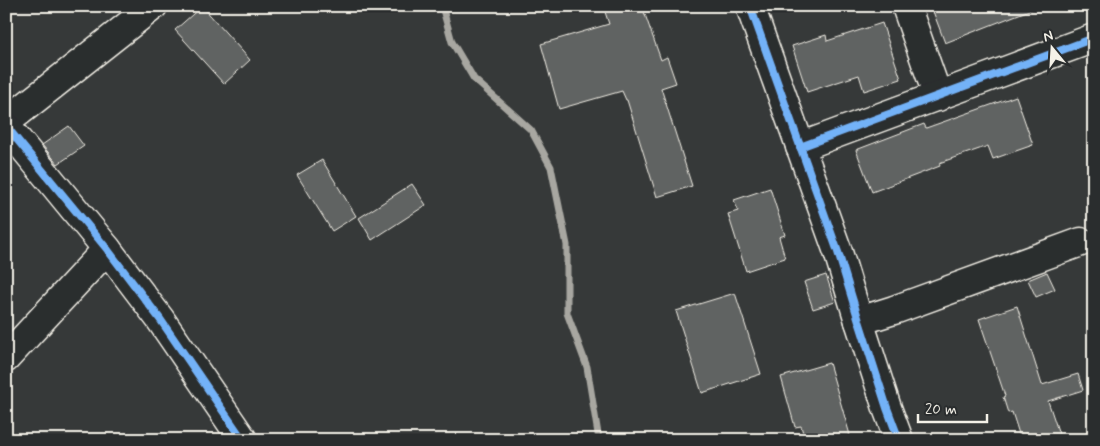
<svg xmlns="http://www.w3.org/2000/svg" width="1100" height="446" viewBox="0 0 1100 446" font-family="Mynerve,sans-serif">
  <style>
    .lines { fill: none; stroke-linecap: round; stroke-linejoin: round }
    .stream { stroke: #a8a7a1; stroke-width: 7 }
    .building { fill: #616362; stroke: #f4f1e8 }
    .minor-casing { stroke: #f4f1e8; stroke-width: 31 }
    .minor { stroke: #2a2d2e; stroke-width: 28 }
    .cycleway-casing { stroke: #2a2d2e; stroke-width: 11 }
    .cycleway { stroke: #73b2f8; stroke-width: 8 }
  </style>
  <rect width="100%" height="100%" fill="#363939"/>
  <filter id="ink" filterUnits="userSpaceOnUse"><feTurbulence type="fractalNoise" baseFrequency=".02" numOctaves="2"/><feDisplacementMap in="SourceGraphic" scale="10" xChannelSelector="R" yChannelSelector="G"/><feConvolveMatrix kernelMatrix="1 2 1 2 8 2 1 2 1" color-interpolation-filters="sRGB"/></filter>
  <g filter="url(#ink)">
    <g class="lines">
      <path class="stream" d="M 442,6 L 452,42 L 474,79 L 531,130 L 551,167 L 567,245 L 567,313 L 587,367 L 599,440"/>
    </g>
    <g class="building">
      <path d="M 202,6 L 250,60 L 224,84 L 175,30 Z"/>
      <path d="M 603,6 L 642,6 L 661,60 L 667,57 L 676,83 L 661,88 L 692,186 L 657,197 L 627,100 L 626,100 L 622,91 L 559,109 L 541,44 L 609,24 Z"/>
      <path d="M 931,6 L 1036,6 L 1037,7 L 945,43 Z"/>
      <path d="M 882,23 L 901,79 L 864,91 L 859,75 L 807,92 L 792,46 L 826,35 L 827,41 Z"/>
      <path d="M 1016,96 L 1033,145 L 993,159 L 988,146 L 939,163 L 940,166 L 872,192 L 856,150 L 924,124 L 926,128 Z"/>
      <path d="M 69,126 L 84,146 L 58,164 L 42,145 Z"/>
      <path d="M 322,160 L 356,216 L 332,231 L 297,175 Z"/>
      <path d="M 412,184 L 426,205 L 372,240 L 359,218 Z"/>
      <path d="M 770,188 L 785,235 L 779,237 L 785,258 L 746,271 L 728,214 L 738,211 L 734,200 Z"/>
      <path d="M 1047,272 L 1055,289 L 1036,297 L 1028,280 Z"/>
      <path d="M 826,275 L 835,302 L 813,309 L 804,282 Z"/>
      <path d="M 735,293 L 761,374 L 702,393 L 676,311 Z"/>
      <path d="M 1017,306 L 1042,385 L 1078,374 L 1083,390 L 1048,401 L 1061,440 L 1021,440 L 1012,412 L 1008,413 L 1003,397 L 1005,396 L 979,319 Z"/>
      <path d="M 829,363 L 850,435 L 833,440 L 805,440 L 801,426 L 795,427 L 781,377 Z"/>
    </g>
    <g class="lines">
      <defs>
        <g id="minor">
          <path d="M 750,6 L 838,252 L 859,321 L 887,408 L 899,440"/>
          <path d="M 906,6 L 938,97"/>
          <path d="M 6,122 L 153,6"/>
          <path d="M 6,126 L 107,249 L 160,319 L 243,440"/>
          <path d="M 800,147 L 1094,38"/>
          <path d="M 859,321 L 894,310 L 1081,242"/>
          <path d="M 6,358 L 107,249"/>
        </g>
      </defs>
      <use href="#minor" class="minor-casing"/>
      <use href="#minor" class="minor"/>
      <defs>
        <g id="cycleway">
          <path d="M 750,6 L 838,252 L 859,321 L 887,408 L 899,440"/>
          <path d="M 6,126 L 107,249 L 160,319 L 243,440"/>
          <path d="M 800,147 L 1094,38"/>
        </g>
      </defs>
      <use href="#cycleway" class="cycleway-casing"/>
      <use href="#cycleway" class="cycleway"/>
    </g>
  </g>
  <rect width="1100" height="446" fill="none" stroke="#2a2d2e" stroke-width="25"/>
  <rect x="12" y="12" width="1075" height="421" fill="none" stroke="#f4f1e8" stroke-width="2" filter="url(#ink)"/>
  <g transform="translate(1052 48) rotate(342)" stroke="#2a2d2e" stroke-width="4" paint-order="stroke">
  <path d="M0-4L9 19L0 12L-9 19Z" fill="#f4f1e8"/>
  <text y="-8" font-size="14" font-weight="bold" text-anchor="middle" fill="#f4f1e8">N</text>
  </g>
  <path d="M918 414v8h69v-8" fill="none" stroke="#f4f1e8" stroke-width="2.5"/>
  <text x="925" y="414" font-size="15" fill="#f4f1e8" stroke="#2a2d2e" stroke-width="4" paint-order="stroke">20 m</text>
</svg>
